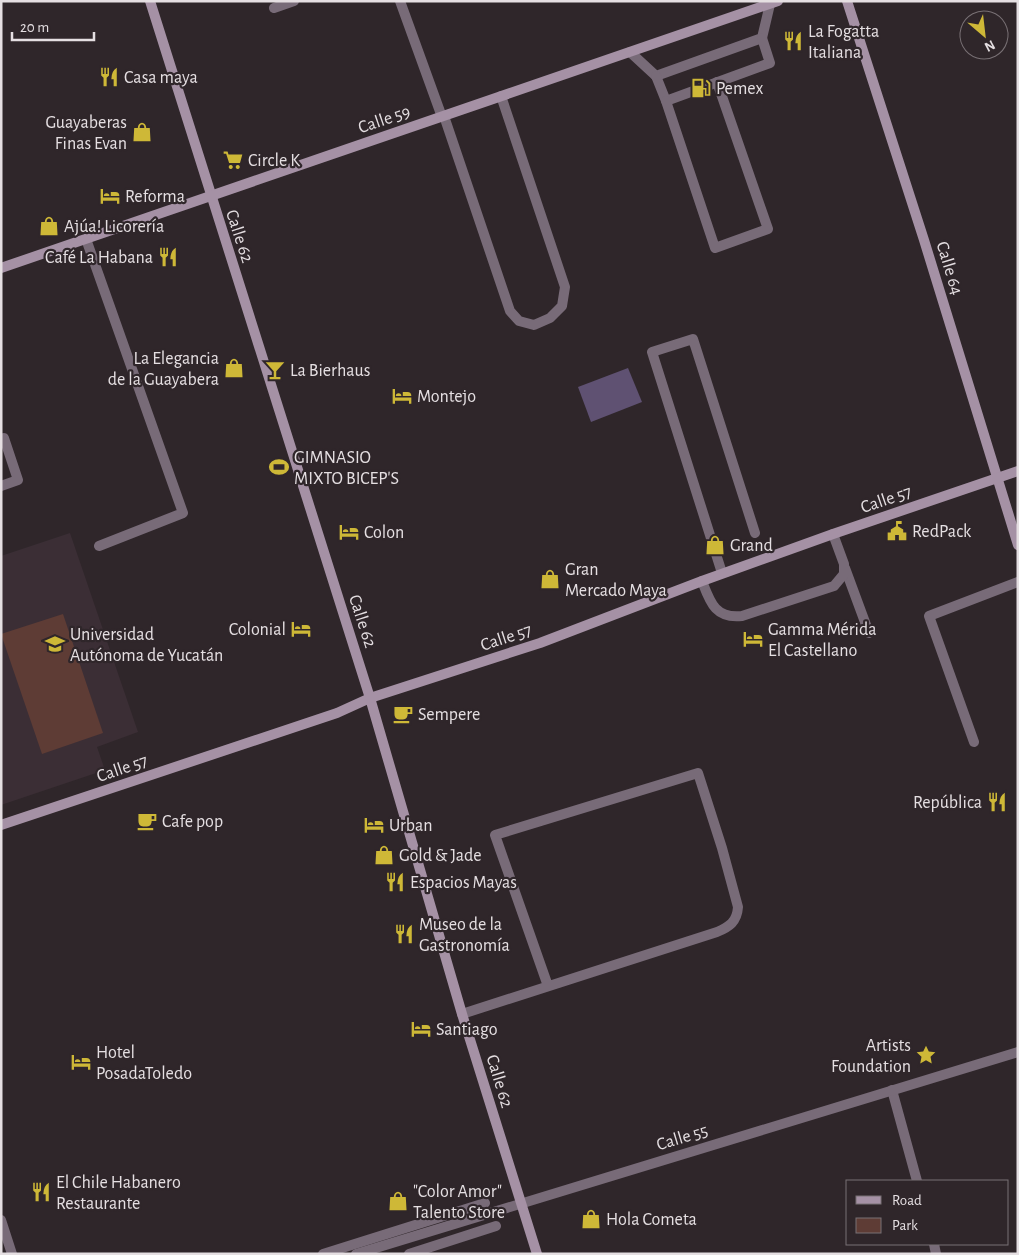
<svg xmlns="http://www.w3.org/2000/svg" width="1019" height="1255" viewBox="0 0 1019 1255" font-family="'Alegreya Sans',sans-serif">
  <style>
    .built { fill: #3b2e35 }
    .green { fill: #5e3c35 }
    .water { fill: #5f5172 }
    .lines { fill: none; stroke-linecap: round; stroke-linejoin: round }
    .lane { stroke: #786b78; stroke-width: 10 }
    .street { stroke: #786b78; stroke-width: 10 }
    .secondary { stroke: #a591a5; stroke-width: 10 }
    .labels { text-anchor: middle; stroke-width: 4.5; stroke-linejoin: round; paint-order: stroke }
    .poi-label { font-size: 18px; fill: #e5dfe2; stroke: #2f262a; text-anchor: start }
    .street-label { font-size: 18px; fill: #e5dfe2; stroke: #2f262a }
  </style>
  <rect width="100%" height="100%" fill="#2f262a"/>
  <path class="built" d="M 70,533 L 138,732 L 97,747 L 105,770 L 1,805 L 1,556 Z"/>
  <path class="green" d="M 63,614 L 103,733 L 42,754 L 1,634 Z"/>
  <path class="water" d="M 628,368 L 642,402 L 591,422 L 578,387 Z"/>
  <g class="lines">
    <g class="lane">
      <path d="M 400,1 L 442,117"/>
      <path d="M 274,8 L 294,1"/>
      <path d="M 630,52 L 656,76 L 762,38 L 770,4"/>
      <path d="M 656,76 L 666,101 L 770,63 L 762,38"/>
      <path d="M 666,101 L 715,248 L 768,229 L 717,82"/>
      <path d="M 444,116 L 510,311 L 519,321 L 534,325 L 550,318 L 562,306 L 565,287 L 501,96"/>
      <path d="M 86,239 L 183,513 L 99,546"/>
      <path d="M 1,439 L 4,438 L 18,480 L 1,486"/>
      <path d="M 845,568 L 869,633"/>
      <path d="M 722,573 L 652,352 L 693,339 L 755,533"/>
      <path d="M 702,581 C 710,602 715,619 742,616 L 834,586 L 844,574 L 844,564 L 833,534"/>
      <path d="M 974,742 L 929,616 L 1018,582"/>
      <path d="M 462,1014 L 717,932 C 729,927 737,922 738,907 L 722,848 L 698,773 L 495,835 L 548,986"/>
      <path d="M 892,1090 L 917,1181"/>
      <path d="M 934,1244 L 936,1254"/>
    </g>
    <g class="street">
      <path d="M 1,1220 L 12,1254"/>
      <path d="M 323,1254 L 485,1203"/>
      <path d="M 356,1254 L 1018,1052"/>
      <path d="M 409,1254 L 496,1226"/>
    </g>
    <g class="secondary">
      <path d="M 150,1 L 370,698 L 462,1014 L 537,1254"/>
      <path d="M 847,1 L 924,240 L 1018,545"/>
      <path d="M 1,268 L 778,1"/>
      <path d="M 1,825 L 337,713 L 370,698 L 540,643 L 702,581 L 833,534 L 1018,471"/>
    </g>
  </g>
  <defs>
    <symbol id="restaurant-bare" viewBox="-9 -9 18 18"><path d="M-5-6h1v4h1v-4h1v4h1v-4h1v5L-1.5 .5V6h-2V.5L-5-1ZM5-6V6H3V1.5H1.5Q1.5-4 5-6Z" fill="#ceb837" stroke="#2f262a" stroke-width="2.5" paint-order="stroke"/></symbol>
    <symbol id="fuel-bare" viewBox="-9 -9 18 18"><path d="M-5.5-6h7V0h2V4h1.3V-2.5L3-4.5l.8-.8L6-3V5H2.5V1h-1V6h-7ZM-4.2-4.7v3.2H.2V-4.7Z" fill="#ceb837" stroke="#2f262a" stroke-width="2.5" paint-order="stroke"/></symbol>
    <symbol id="shop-bare" viewBox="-9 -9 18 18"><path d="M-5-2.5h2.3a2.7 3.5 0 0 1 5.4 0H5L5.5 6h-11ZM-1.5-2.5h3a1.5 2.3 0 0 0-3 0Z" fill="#ceb837" stroke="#2f262a" stroke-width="2.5" paint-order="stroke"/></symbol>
    <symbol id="supermarket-bare" viewBox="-9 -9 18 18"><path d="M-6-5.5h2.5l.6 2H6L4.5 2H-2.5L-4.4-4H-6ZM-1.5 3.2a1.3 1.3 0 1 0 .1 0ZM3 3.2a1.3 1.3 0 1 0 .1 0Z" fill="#ceb837" stroke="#2f262a" stroke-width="2.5" paint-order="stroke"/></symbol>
    <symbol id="hotel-bare" viewBox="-9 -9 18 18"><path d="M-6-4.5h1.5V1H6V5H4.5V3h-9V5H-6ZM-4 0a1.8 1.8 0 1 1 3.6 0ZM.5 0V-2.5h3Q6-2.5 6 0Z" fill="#ceb837" stroke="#2f262a" stroke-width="2.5" paint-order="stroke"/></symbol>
    <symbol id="bar-bare" viewBox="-9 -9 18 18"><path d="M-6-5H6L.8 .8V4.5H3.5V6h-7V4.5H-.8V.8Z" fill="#ceb837" stroke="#2f262a" stroke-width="2.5" paint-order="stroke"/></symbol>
    <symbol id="stadium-bare" viewBox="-9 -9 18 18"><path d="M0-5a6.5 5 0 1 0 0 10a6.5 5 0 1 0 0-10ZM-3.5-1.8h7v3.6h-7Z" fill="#ceb837" stroke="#2f262a" stroke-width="2.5" paint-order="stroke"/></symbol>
    <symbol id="civic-bare" viewBox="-9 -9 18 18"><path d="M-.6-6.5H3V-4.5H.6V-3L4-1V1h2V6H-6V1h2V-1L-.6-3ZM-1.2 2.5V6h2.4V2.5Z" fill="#ceb837" stroke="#2f262a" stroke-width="2.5" paint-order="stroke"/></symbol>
    <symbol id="university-bare" viewBox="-9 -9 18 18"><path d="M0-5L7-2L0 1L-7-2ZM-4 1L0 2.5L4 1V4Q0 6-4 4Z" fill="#ceb837" stroke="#2f262a" stroke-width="2.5" paint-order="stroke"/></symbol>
    <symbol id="cafe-bare" viewBox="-9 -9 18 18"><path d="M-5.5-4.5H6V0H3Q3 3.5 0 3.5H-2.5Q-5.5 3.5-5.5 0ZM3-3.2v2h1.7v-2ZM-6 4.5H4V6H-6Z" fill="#ceb837" stroke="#2f262a" stroke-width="2.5" paint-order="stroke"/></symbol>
    <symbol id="sight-bare" viewBox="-9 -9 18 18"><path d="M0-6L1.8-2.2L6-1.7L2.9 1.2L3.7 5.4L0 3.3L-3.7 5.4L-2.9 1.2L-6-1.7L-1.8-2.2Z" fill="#ceb837" stroke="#2f262a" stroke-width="2.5" paint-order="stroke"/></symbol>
  </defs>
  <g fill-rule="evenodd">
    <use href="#restaurant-bare" x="779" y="27" width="28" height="28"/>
    <use href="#restaurant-bare" x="95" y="63" width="28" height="28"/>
    <use href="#fuel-bare" x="687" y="74" width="28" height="28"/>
    <use href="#shop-bare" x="128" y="118" width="28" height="28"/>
    <use href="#supermarket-bare" x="219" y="146" width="28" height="28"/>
    <use href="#hotel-bare" x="96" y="182" width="28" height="28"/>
    <use href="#shop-bare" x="35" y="212" width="28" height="28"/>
    <use href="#restaurant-bare" x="154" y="243" width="28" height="28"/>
    <use href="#shop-bare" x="220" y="354" width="28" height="28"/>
    <use href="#bar-bare" x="261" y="356" width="28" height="28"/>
    <use href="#hotel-bare" x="388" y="382" width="28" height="28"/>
    <use href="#stadium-bare" x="265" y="453" width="28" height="28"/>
    <use href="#civic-bare" x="883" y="517" width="28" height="28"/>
    <use href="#hotel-bare" x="335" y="518" width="28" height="28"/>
    <use href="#shop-bare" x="701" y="531" width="28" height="28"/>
    <use href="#shop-bare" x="536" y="565" width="28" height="28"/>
    <use href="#hotel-bare" x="287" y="615" width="28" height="28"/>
    <use href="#hotel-bare" x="739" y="625" width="28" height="28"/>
    <use href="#university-bare" x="41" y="630" width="28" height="28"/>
    <use href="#cafe-bare" x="389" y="700" width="28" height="28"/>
    <use href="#restaurant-bare" x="983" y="788" width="28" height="28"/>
    <use href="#cafe-bare" x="133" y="807" width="28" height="28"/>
    <use href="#hotel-bare" x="360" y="811" width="28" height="28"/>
    <use href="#shop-bare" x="370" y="841" width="28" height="28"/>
    <use href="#restaurant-bare" x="381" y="868" width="28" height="28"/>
    <use href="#restaurant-bare" x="390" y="920" width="28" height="28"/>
    <use href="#hotel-bare" x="407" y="1015" width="28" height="28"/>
    <use href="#sight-bare" x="912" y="1041" width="28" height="28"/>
    <use href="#hotel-bare" x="67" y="1048" width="28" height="28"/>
    <use href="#restaurant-bare" x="27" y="1178" width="28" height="28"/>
    <use href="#shop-bare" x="384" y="1187" width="28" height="28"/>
    <use href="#shop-bare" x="577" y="1205" width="28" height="28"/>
  </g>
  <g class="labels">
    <g class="poi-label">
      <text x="808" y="37">La Fogatta<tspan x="808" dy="21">Italiana</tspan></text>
      <text x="124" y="83">Casa maya</text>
      <text x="716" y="94">Pemex</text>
      <text x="127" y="128" text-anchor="end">Guayaberas<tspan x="127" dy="21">Finas Evan</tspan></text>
      <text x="248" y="166">Circle K</text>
      <text x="125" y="202">Reforma</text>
      <text x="64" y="232">Ajúa! Licorería</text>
      <text x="153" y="263" text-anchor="end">Café La Habana</text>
      <text x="219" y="364" text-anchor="end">La Elegancia<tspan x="219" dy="21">de la Guayabera</tspan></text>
      <text x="290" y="376">La Bierhaus</text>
      <text x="417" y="402">Montejo</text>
      <text x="294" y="463">GIMNASIO<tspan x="294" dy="21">MIXTO BICEP'S</tspan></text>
      <text x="912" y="537">RedPack</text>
      <text x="364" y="538">Colon</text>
      <text x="730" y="551">Grand</text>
      <text x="565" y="575">Gran<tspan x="565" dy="21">Mercado Maya</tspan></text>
      <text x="286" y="635" text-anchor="end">Colonial</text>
      <text x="768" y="635">Gamma Mérida<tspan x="768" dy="21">El Castellano</tspan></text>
      <text x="70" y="640">Universidad<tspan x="70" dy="21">Autónoma de Yucatán</tspan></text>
      <text x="418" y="720">Sempere</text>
      <text x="982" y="808" text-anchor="end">República</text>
      <text x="162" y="827">Cafe pop</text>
      <text x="389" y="831">Urban</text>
      <text x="399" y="861">Gold &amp; Jade</text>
      <text x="410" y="888">Espacios Mayas</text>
      <text x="419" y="930">Museo de la<tspan x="419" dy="21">Gastronomía</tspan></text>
      <text x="436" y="1035">Santiago</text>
      <text x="911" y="1051" text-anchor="end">Artists<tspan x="911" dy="21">Foundation</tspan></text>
      <text x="96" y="1058">Hotel<tspan x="96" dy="21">PosadaToledo</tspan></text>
      <text x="56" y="1188">El Chile Habanero<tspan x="56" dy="21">Restaurante</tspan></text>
      <text x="413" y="1197">"Color Amor"<tspan x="413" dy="21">Talento Store</tspan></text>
      <text x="606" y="1225">Hola Cometa</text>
    </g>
    <g class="street-label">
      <text transform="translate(384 119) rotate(-19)" y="6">Calle 59</text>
      <text transform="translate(240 236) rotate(72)" y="6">Calle 62</text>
      <text transform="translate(950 268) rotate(73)" y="6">Calle 64</text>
      <text transform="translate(886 499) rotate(-19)" y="6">Calle 57</text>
      <text transform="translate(363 621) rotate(72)" y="6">Calle 62</text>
      <text transform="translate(506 637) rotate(-18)" y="6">Calle 57</text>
      <text transform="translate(122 768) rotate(-19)" y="6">Calle 57</text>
      <text transform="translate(500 1081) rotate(73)" y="6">Calle 62</text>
      <text transform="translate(682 1137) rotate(-17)" y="6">Calle 55</text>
    </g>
  </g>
  <rect width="1019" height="1255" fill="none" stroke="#e5dfe2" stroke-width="5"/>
  <rect x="846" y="1180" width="162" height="65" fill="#2f262a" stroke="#787074"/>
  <rect x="856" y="1196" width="25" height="8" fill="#a591a5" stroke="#787074"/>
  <text x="892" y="1205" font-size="15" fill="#e5dfe2">Road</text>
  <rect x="856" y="1218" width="25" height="15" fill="#5e3c35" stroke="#787074"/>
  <text x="892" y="1230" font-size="15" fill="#e5dfe2">Park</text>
  <g transform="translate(984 35) rotate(152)"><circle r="24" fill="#2f262a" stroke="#787074"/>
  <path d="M0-4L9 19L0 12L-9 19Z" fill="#ceb837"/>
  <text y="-8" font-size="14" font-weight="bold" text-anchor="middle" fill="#e5dfe2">N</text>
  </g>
  <path d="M12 32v8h82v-8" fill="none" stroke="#e5dfe2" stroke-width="2.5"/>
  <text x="20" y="32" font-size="15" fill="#e5dfe2" stroke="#2f262a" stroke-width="4" paint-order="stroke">20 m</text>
</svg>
